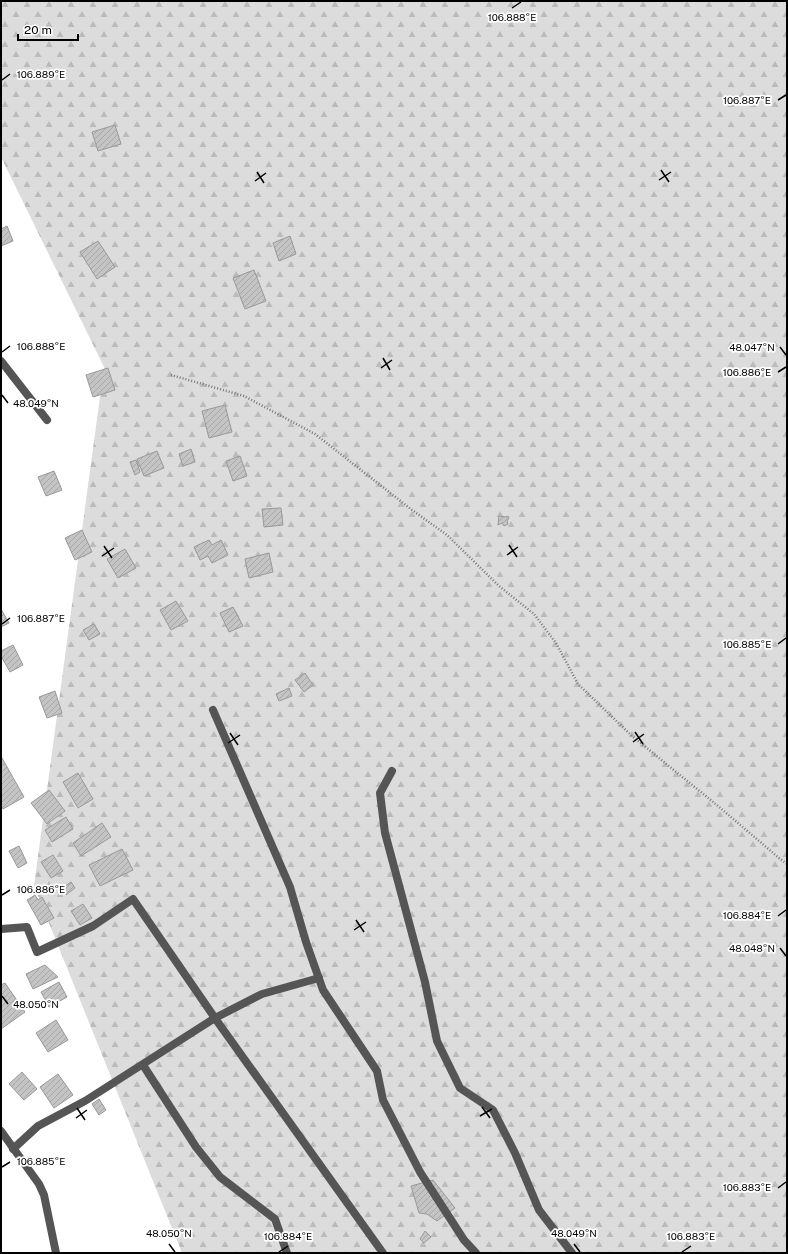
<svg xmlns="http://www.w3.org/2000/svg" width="788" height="1254" viewBox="0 0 788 1254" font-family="'Public Sans',sans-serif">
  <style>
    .forest { fill: url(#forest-firs) }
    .building { fill: url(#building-hatch); stroke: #999 }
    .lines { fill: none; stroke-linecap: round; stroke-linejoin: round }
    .path { stroke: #777; stroke-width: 2.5; stroke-dasharray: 1 2; stroke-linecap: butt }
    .minor { stroke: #555; stroke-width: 8 }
    .ticks { fill: none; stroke: #000; stroke-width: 1.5 }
    .ticks-label { font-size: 10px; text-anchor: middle; fill: #000; stroke: #fff; stroke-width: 3.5; stroke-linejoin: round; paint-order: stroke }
  </style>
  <defs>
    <pattern id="forest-firs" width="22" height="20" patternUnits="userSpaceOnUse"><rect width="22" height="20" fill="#dcdcdc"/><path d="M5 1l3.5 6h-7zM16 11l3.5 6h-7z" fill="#bbb"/></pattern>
    <pattern id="building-hatch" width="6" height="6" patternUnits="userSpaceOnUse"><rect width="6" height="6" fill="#c4c4c4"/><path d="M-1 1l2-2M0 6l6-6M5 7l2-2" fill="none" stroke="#a7a7a7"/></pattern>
  </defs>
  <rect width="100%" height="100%" fill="#fff"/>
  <path class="forest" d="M 1,1 L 787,1 L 787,1253 L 182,1253 L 34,886 L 104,367 L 1,157 Z"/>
  <g class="building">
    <path d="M 115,125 L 121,144 L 98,151 L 92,132 Z"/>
    <path d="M 7,226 L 13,241 L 1,246 L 1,229 Z"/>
    <path d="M 290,236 L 296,254 L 279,261 L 273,243 Z"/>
    <path d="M 98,241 L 115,267 L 97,279 L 80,252 Z"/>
    <path d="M 254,270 L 266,301 L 245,309 L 233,278 Z"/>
    <path d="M 108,368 L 115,390 L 93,397 L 86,375 Z"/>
    <path d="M 225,405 L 232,432 L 209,438 L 202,411 Z"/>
    <path d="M 191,449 L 195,462 L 183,466 L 179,454 Z"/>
    <path d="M 157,451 L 164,468 L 144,476 L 137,459 Z"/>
    <path d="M 240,456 L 247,476 L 233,481 L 226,461 Z"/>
    <path d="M 136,460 L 140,472 L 135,475 L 130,462 Z"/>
    <path d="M 54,471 L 62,490 L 46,496 L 38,477 Z"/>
    <path d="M 281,508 L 283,525 L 264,527 L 262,509 Z"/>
    <path d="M 499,516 L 506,517 L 508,516 L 509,518 L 507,521 L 508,524 L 504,526 L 502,523 L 498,525 Z"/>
    <path d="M 82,530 L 92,552 L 75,560 L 65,538 Z"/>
    <path d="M 209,540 L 212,545 L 221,540 L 228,555 L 212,563 L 208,556 L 200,560 L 194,547 Z"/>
    <path d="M 125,549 L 136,568 L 118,578 L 107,559 Z"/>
    <path d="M 269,553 L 273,572 L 249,578 L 245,559 Z"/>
    <path d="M 176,601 L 188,621 L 171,630 L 160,610 Z"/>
    <path d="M 233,607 L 243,626 L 229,632 L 220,613 Z"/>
    <path d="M 1,609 L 9,623 L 1,627 Z"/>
    <path d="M 94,624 L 100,634 L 89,640 L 83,630 Z"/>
    <path d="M 13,645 L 23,665 L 10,672 L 1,656 L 1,651 Z"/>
    <path d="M 305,673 L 313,685 L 304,692 L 295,680 Z"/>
    <path d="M 289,688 L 292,696 L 279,701 L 276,694 Z"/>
    <path d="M 55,691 L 62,713 L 47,718 L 39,697 Z"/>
    <path d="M 2,758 L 24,797 L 3,809 L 1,805 L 1,759 Z"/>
    <path d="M 78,773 L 93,799 L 78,808 L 63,782 Z"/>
    <path d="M 49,790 L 65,811 L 47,824 L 31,803 Z"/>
    <path d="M 66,817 L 73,829 L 52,842 L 45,830 Z"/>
    <path d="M 102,823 L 111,837 L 81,856 L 73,843 Z"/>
    <path d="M 19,846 L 27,863 L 18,868 L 9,851 Z"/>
    <path d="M 122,849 L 133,870 L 100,886 L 89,865 Z"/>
    <path d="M 53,855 L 63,871 L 51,878 L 41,862 Z"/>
    <path d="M 71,882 L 75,888 L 66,895 L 61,889 Z"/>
    <path d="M 35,895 L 38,900 L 42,897 L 54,918 L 41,925 L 27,900 Z"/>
    <path d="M 83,904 L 92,918 L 80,925 L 71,911 Z"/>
    <path d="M 45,965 L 58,977 L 33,989 L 26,974 Z"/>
    <path d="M 59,982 L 67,997 L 49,1007 L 41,992 Z"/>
    <path d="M 5,983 L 25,1012 L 1,1029 L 1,985 Z"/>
    <path d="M 56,1020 L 68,1040 L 48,1052 L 36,1033 Z"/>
    <path d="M 22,1072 L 37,1089 L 24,1100 L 9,1084 Z"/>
    <path d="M 58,1074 L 73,1095 L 54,1108 L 40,1087 Z"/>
    <path d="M 99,1099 L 106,1110 L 99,1115 L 92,1104 Z"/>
    <path d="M 433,1180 L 455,1208 L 437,1221 L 427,1214 L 419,1213 L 411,1186 Z"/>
    <path d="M 425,1231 L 431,1237 L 424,1243 L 420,1239 Z"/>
  </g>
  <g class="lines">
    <path class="path" d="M 171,375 L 244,396 L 315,434 L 412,510 L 447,535 L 499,586 L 534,614 L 556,643 L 578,684 L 632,736 L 718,806 L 779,858 L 787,864"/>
    <g class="minor">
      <path d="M 1,361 L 47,420"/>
      <path d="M 213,710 L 290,887 L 306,942 L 323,990 L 377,1071 L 383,1100 L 420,1172 L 464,1240 L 476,1253"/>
      <path d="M 392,771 L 380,793 L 385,833 L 425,982 L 437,1041 L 460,1088 L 493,1110 L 515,1153 L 539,1210 L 572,1253"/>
      <path d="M 1,929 L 27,927 L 37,952 L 93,926 L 133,899 L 217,1021 L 383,1253"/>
      <path d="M 143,1065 L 196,1147 L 220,1177 L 275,1219 L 287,1253"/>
      <path d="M 1,1131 L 39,1184 L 44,1195 L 56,1253"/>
      <path d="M 13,1149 L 38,1126 L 85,1101 L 215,1018 L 262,994 L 319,978"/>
    </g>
  </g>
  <path class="ticks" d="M 512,8 L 521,2M 2,80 L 10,74M 778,100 L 786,95M 661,170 L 669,182M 257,172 L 264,183M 659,180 L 671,172M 255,181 L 266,173M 780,347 L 786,355M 2,352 L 10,346M 383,358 L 390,370M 381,368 L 392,360M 778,372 L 786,367M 2,395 L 8,403M 509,545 L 517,557M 104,546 L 112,558M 507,555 L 518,547M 102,556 L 114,548M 2,624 L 10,618M 778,644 L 786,638M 635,732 L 643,744M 230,733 L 238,745M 633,742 L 644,734M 228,743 L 240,735M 2,895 L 10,890M 778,916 L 786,910M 356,920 L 364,932M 354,930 L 366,922M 780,948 L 786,956M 2,996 L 8,1004M 482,1107 L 490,1118M 77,1108 L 85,1120M 480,1116 L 492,1109M 76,1118 L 87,1110M 2,1167 L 10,1162M 778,1188 L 786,1182M 169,1244 L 175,1252M 574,1244 L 580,1252M 279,1252 L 288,1246M 682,1252 L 691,1246"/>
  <g class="ticks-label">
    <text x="512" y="21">106.888°E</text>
    <text x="41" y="78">106.889°E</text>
    <text x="747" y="104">106.887°E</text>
    <text x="41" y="350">106.888°E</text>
    <text x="752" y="351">48.047°N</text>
    <text x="747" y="376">106.886°E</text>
    <text x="36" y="407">48.049°N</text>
    <text x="41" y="622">106.887°E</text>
    <text x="747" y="648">106.885°E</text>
    <text x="41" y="893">106.886°E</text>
    <text x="747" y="919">106.884°E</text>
    <text x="752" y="952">48.048°N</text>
    <text x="36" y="1008">48.050°N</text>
    <text x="41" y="1165">106.885°E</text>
    <text x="747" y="1191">106.883°E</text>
    <text x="169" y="1237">48.050°N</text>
    <text x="574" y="1237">48.049°N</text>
    <text x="288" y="1240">106.884°E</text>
    <text x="691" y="1240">106.883°E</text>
  </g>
  <rect width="788" height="1254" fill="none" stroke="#000000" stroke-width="4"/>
  <path d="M18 34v6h60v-6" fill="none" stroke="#000000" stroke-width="2"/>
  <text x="24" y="34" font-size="12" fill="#000000" stroke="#ffffff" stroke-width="3" paint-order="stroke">20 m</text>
</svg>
